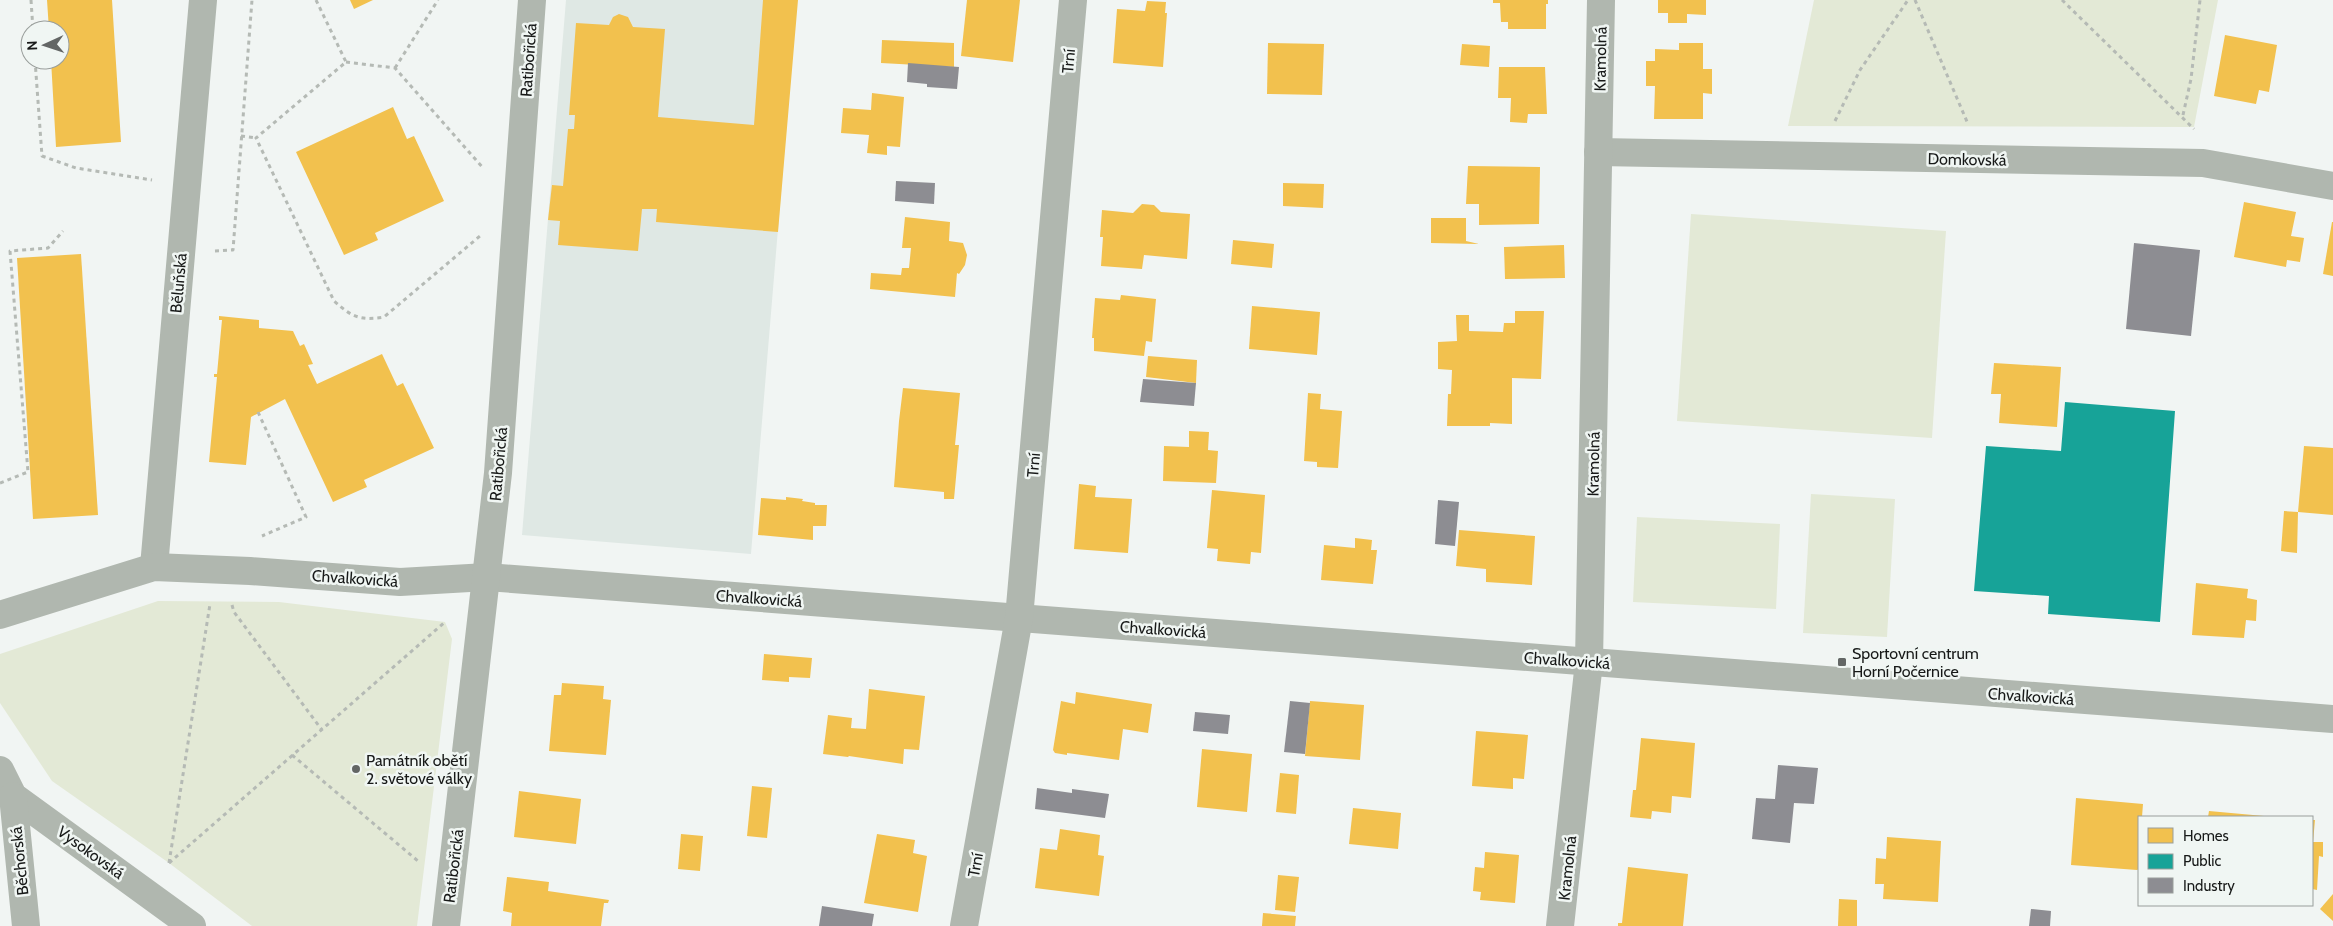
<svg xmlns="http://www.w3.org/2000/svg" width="2333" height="926" viewBox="0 0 2333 926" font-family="Cabin,sans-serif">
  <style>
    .built { fill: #dfe8e4 }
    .green { fill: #e3e9d6 }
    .homes { fill: #f2c14e }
    .public { fill: #17a398 }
    .industry { fill: #8d8d92 }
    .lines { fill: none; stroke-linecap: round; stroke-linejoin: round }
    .path { stroke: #b5bab5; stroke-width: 3; stroke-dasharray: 4 4; stroke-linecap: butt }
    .minor { stroke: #b0b7af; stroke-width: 28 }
    .poi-dot { fill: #636665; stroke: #f0f6f3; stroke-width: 2 }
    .labels { text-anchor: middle; stroke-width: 5; stroke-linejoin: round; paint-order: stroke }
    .street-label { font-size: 16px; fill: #171918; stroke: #f0f6f3 }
    .poi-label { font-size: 16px; fill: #171918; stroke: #f0f6f3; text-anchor: start }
  </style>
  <rect width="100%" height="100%" fill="#f1f5f3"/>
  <path class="built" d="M 566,0 L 797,0 L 751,554 L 522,535 Z"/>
  <g class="green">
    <path d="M 1814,0 L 2218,0 L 2194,127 L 1788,126 Z"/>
    <path d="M 1691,214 L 1946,231 L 1932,438 L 1677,421 Z"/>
    <path d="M 1811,494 L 1895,499 L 1887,637 L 1803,633 Z"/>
    <path d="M 1637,517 L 1780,524 L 1776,609 L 1633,602 Z"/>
    <path d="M 158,601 L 279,602 L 445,622 L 452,639 L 417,926 L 252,926 L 169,863 L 52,781 L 0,703 L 0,654 Z"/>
  </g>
  <g class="homes">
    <path d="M 47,0 L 112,0 L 121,142 L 56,147 L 51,60 L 60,60 L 60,30 L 49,30 Z"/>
    <path d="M 350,0 L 373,0 L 354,9 Z"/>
    <path d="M 763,0 L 798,0 L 778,232 L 656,222 L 657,209 L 642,209 L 638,251 L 558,245 L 560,221 L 548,220 L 552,185 L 563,186 L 568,129 L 574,129 L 575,115 L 569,115 L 576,23 L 609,25 L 613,17 L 619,14 L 628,17 L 633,27 L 665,29 L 658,117 L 754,125 Z"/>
    <path d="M 967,0 L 1020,0 L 1013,62 L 961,56 Z"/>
    <path d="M 1493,0 L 1548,0 L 1548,4 L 1546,4 L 1546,29 L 1508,29 L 1508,22 L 1501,22 L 1500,3 L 1493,3 Z"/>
    <path d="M 1658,0 L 1706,0 L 1706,15 L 1687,14 L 1687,23 L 1668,23 L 1668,13 L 1658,13 Z"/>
    <path d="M 1147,1 L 1166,2 L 1165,13 L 1167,13 L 1163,67 L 1113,63 L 1117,9 L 1145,11 Z"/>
    <path d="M 2225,35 L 2277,45 L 2269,92 L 2259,90 L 2256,104 L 2214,96 Z"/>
    <path d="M 882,40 L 954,43 L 954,67 L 881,63 Z"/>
    <path d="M 1268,43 L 1324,44 L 1322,95 L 1267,94 Z"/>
    <path d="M 1679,43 L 1703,43 L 1703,69 L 1712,69 L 1712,94 L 1703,93 L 1703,119 L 1654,119 L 1655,86 L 1646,86 L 1646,61 L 1655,61 L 1655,49 L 1679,50 Z"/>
    <path d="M 1462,44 L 1490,46 L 1489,67 L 1460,65 Z"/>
    <path d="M 1499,67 L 1545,67 L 1547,114 L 1528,114 L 1527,123 L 1510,122 L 1511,98 L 1498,98 Z"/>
    <path d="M 872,93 L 904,97 L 900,147 L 887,146 L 887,155 L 867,153 L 869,135 L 841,133 L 843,108 L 871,110 Z"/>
    <path d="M 393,107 L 407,139 L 414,136 L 444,201 L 375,233 L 378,240 L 344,255 L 296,152 Z"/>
    <path d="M 1468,166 L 1540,167 L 1539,224 L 1479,225 L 1479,204 L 1466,204 Z"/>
    <path d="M 1283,183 L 1324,184 L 1323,208 L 1283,206 Z"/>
    <path d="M 2244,202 L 2296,212 L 2291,236 L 2304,238 L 2300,262 L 2287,260 L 2286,267 L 2234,257 Z"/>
    <path d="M 1142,204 L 1154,205 L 1161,212 L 1190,214 L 1187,259 L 1144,255 L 1142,269 L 1101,266 L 1103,237 L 1100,237 L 1102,210 L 1133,213 Z"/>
    <path d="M 905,217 L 950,222 L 949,241 L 963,243 L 967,255 L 965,265 L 959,274 L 957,273 L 955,297 L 870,289 L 871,273 L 901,275 L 902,268 L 909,268 L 911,248 L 902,248 Z"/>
    <path d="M 1431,218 L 1466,218 L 1466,241 L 1479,244 L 1431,243 Z"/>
    <path d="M 2332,222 L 2333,222 L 2333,276 L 2323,274 Z"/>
    <path d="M 1233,240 L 1274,244 L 1272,268 L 1231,264 Z"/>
    <path d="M 1564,245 L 1565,278 L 1505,279 L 1504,247 Z"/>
    <path d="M 81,254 L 98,515 L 33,519 L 17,258 Z"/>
    <path d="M 1121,295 L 1156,299 L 1152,342 L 1146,341 L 1144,356 L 1094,351 L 1094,338 L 1092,338 L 1095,298 L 1120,300 Z"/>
    <path d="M 1252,306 L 1320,312 L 1317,355 L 1249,349 Z"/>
    <path d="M 1515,311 L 1544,311 L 1541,379 L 1512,378 L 1512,424 L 1490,423 L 1490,426 L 1447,426 L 1448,394 L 1451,394 L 1452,370 L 1438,369 L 1438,342 L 1457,341 L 1456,315 L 1469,315 L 1469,331 L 1503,332 L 1504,323 L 1515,323 Z"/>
    <path d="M 219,316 L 259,320 L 259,328 L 293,331 L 300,346 L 304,344 L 313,364 L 308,365 L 317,384 L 382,354 L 397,386 L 403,383 L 434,448 L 364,480 L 367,487 L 333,502 L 285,399 L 251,417 L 246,465 L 209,462 L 217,377 L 214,377 L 214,374 L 217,374 L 222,320 L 219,320 Z"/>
    <path d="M 1148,356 L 1197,360 L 1196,383 L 1146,377 Z"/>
    <path d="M 1994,363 L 2061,367 L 2057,427 L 1999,423 L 2001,394 L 1991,394 Z"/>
    <path d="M 903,388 L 960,393 L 955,445 L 959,445 L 954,499 L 944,499 L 944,492 L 894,487 L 899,421 Z"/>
    <path d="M 1308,393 L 1321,394 L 1320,409 L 1342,411 L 1338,468 L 1317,467 L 1317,462 L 1304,461 Z"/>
    <path d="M 1189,431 L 1209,432 L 1208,450 L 1218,451 L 1216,483 L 1163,481 L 1164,446 L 1189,447 Z"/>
    <path d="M 2304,446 L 2333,448 L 2333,515 L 2298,512 L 2297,553 L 2281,551 L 2284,511 L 2298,512 Z"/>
    <path d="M 1079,484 L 1096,486 L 1095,497 L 1132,499 L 1128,553 L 1074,549 Z"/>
    <path d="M 1212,490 L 1265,495 L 1261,553 L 1251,552 L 1250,564 L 1217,561 L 1218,549 L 1207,548 Z"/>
    <path d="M 786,497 L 803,499 L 802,501 L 815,503 L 815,505 L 827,505 L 826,526 L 813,526 L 813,540 L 758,535 L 761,498 L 786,500 Z"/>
    <path d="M 1459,530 L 1535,536 L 1532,585 L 1486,582 L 1486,569 L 1456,566 Z"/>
    <path d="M 1355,538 L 1372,540 L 1371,550 L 1377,550 L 1373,584 L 1321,580 L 1324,545 L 1355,548 Z"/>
    <path d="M 2196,583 L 2248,589 L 2247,598 L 2257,600 L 2256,621 L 2246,620 L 2244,638 L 2192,635 Z"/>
    <path d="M 764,654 L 812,658 L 810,678 L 789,677 L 789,682 L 762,680 Z"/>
    <path d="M 562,683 L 604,686 L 603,699 L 611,700 L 606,755 L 549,751 L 554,695 L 561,695 Z"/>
    <path d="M 869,689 L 925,696 L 919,750 L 904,749 L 903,764 L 849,756 L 848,757 L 823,754 L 828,715 L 852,718 L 851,728 L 866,729 Z"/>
    <path d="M 1076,692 L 1152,704 L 1148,733 L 1123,729 L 1119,760 L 1067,753 L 1067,755 L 1055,753 L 1053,750 L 1061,701 L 1075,704 Z"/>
    <path d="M 1310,701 L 1364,705 L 1360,760 L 1305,756 Z"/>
    <path d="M 1476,731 L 1528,735 L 1524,779 L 1513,778 L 1513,789 L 1472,786 Z"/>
    <path d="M 1641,738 L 1695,743 L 1691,798 L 1672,796 L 1671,813 L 1652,811 L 1651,819 L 1630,817 L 1633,790 L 1636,790 Z"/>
    <path d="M 1202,749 L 1252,754 L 1247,812 L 1197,807 Z"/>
    <path d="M 1280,773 L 1299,775 L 1296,814 L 1276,812 Z"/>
    <path d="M 752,786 L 772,788 L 767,838 L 747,836 Z"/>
    <path d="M 519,791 L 581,799 L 576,844 L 514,837 Z"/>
    <path d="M 2076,798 L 2143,804 L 2142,817 L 2139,817 L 2139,869 L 2137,870 L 2071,865 Z"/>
    <path d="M 1353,808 L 1401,813 L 1398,849 L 1349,844 Z"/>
    <path d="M 2209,811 L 2264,816 L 2264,817 L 2208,817 Z"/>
    <path d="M 2312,820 L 2315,820 L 2313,842 L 2323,842 L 2323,857 L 2319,856 L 2317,890 L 2312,889 Z"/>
    <path d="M 1060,829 L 1100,835 L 1098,855 L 1104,856 L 1099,896 L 1035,888 L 1040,848 L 1057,850 Z"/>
    <path d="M 681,834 L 703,836 L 700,871 L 678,869 Z"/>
    <path d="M 877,834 L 915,840 L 913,853 L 927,856 L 918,912 L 864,903 Z"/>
    <path d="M 1887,837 L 1941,841 L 1938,902 L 1883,899 L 1884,884 L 1875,884 L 1876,858 L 1886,859 Z"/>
    <path d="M 1485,852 L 1519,855 L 1515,903 L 1480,900 L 1481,892 L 1473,891 L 1475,867 L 1484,868 Z"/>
    <path d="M 1628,867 L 1688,874 L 1683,926 L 1618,926 L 1618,923 L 1622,923 Z"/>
    <path d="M 1278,875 L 1299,877 L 1295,912 L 1275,910 Z"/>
    <path d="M 507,877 L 549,882 L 548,891 L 609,900 L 608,903 L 604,903 L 601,926 L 511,926 L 512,913 L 503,911 Z"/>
    <path d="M 2333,894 L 2333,921 L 2320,909 Z"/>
    <path d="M 1839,899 L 1857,900 L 1857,926 L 1838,926 Z"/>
    <path d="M 1263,913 L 1296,916 L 1295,926 L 1262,926 Z"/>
  </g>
  <path class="public" d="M 2065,402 L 2175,411 L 2160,622 L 2048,614 L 2049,596 L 1974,591 L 1986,446 L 2061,451 Z"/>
  <g class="industry">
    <path d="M 908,63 L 959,67 L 957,89 L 927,87 L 927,84 L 907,82 Z"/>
    <path d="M 896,181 L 935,183 L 934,204 L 895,201 Z"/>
    <path d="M 2134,243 L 2200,250 L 2191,336 L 2126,329 Z"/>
    <path d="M 1143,379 L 1196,383 L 1194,406 L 1140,402 Z"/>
    <path d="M 1438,500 L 1459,502 L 1455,546 L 1435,544 Z"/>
    <path d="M 1290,701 L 1310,703 L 1305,754 L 1284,752 Z"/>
    <path d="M 1195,712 L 1230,715 L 1228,734 L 1193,731 Z"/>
    <path d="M 1778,765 L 1818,768 L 1814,804 L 1794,803 L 1790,843 L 1752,839 L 1756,798 L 1775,799 Z"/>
    <path d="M 1037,788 L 1072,793 L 1072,789 L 1109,794 L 1105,818 L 1035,809 Z"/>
    <path d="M 822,906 L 874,914 L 872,926 L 819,926 Z"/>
    <path d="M 2031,909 L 2051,911 L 2050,926 L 2029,926 Z"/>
  </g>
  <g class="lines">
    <g class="path">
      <path d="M 31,0 L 33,30"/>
      <path d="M 316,0 L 346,62 L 256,138 L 334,301 C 352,317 360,321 384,317 L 480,236"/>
      <path d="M 1915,0 L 1968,124"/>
      <path d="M 2062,0 L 2194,129"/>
      <path d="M 35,60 L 42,156 L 76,168 L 152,180"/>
      <path d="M 346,62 L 395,68 L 484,169"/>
      <path d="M 395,68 L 438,0"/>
      <path d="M 2183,115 L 2191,79 L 2200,0"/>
      <path d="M 1835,121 L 1860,70 L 1908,0"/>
      <path d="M 241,136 L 256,138"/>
      <path d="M 215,251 L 233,250 L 252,0"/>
      <path d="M 258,412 L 306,517 L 262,536"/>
      <path d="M 0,483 L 28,472 L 10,251 L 48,248 L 63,231"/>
      <path d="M 232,605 L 234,612 L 322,730"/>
      <path d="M 292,755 L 418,861"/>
      <path d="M 169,863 L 210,604"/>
      <path d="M 169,863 L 445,622"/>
    </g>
    <g class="minor">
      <path d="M 1598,152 L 2203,163 L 2333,186"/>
      <path d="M 154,567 L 203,0"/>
      <path d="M 0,615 L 154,567 L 250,571 L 400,582 L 487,577 L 2333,719"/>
      <path d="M 0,770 L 13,796 L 192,926"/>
      <path d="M 13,796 L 26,926"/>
      <path d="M 446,926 L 498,473 L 532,0"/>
      <path d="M 964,926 L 1019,618 L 1073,0"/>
      <path d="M 1560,926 L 1589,662 L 1601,0"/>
    </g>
  </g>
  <g class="poi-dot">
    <rect x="1837" y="657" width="10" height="10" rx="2.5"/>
    <circle cx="356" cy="769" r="5"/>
  </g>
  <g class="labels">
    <g class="street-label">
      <text transform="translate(1600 59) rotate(-89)" y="6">Kramolná</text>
      <text transform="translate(528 60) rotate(-86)" y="6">Ratibořická</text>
      <text transform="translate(1068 61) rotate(-85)" y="6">Trní</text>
      <text transform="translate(1967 159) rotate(1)" y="6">Domkovská</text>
      <text transform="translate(178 283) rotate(-85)" y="6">Běluňská</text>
      <text transform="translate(498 464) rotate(-85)" y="6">Ratibořická</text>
      <text transform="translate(1593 464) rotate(-89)" y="6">Kramolná</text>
      <text transform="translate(1033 465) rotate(-85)" y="6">Trní</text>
      <text transform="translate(355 578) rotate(4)" y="6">Chvalkovická</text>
      <text transform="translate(759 598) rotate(4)" y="6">Chvalkovická</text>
      <text transform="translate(1163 629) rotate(4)" y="6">Chvalkovická</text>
      <text transform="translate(1567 660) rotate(4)" y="6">Chvalkovická</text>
      <text transform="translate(2031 696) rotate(4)" y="6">Chvalkovická</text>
      <text transform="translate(91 852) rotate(36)" y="6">Vysokovská</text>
      <text transform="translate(19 861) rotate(-96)" y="6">Běchorská</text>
      <text transform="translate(975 865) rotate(-80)" y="6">Trní</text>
      <text transform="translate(453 866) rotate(-83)" y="6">Ratibořická</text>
      <text transform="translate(1567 868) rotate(-84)" y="6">Kramolná</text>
    </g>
    <g class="poi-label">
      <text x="1852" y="659">Sportovní centrum<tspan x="1852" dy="18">Horní Počernice</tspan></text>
      <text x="366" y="766">Památník obětí<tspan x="366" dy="18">2. světové války</tspan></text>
    </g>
  </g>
  <rect x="2138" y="816" width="175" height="90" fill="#f0f6f3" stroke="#999e9b"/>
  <rect x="2148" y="828" width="25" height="15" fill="#f2c14e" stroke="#999e9b"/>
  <text x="2183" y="841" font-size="15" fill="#171918">Homes</text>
  <rect x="2148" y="854" width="25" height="15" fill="#17a398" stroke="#999e9b"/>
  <text x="2183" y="866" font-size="15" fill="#171918">Public</text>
  <rect x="2148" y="878" width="25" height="15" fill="#8d8d92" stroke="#999e9b"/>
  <text x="2183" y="891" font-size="15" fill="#171918">Industry</text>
  <g transform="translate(45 45) rotate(267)"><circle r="24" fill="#f0f6f3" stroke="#999e9b"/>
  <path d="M0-4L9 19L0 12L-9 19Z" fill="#636665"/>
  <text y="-8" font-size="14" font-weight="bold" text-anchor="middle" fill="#171918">N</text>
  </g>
</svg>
